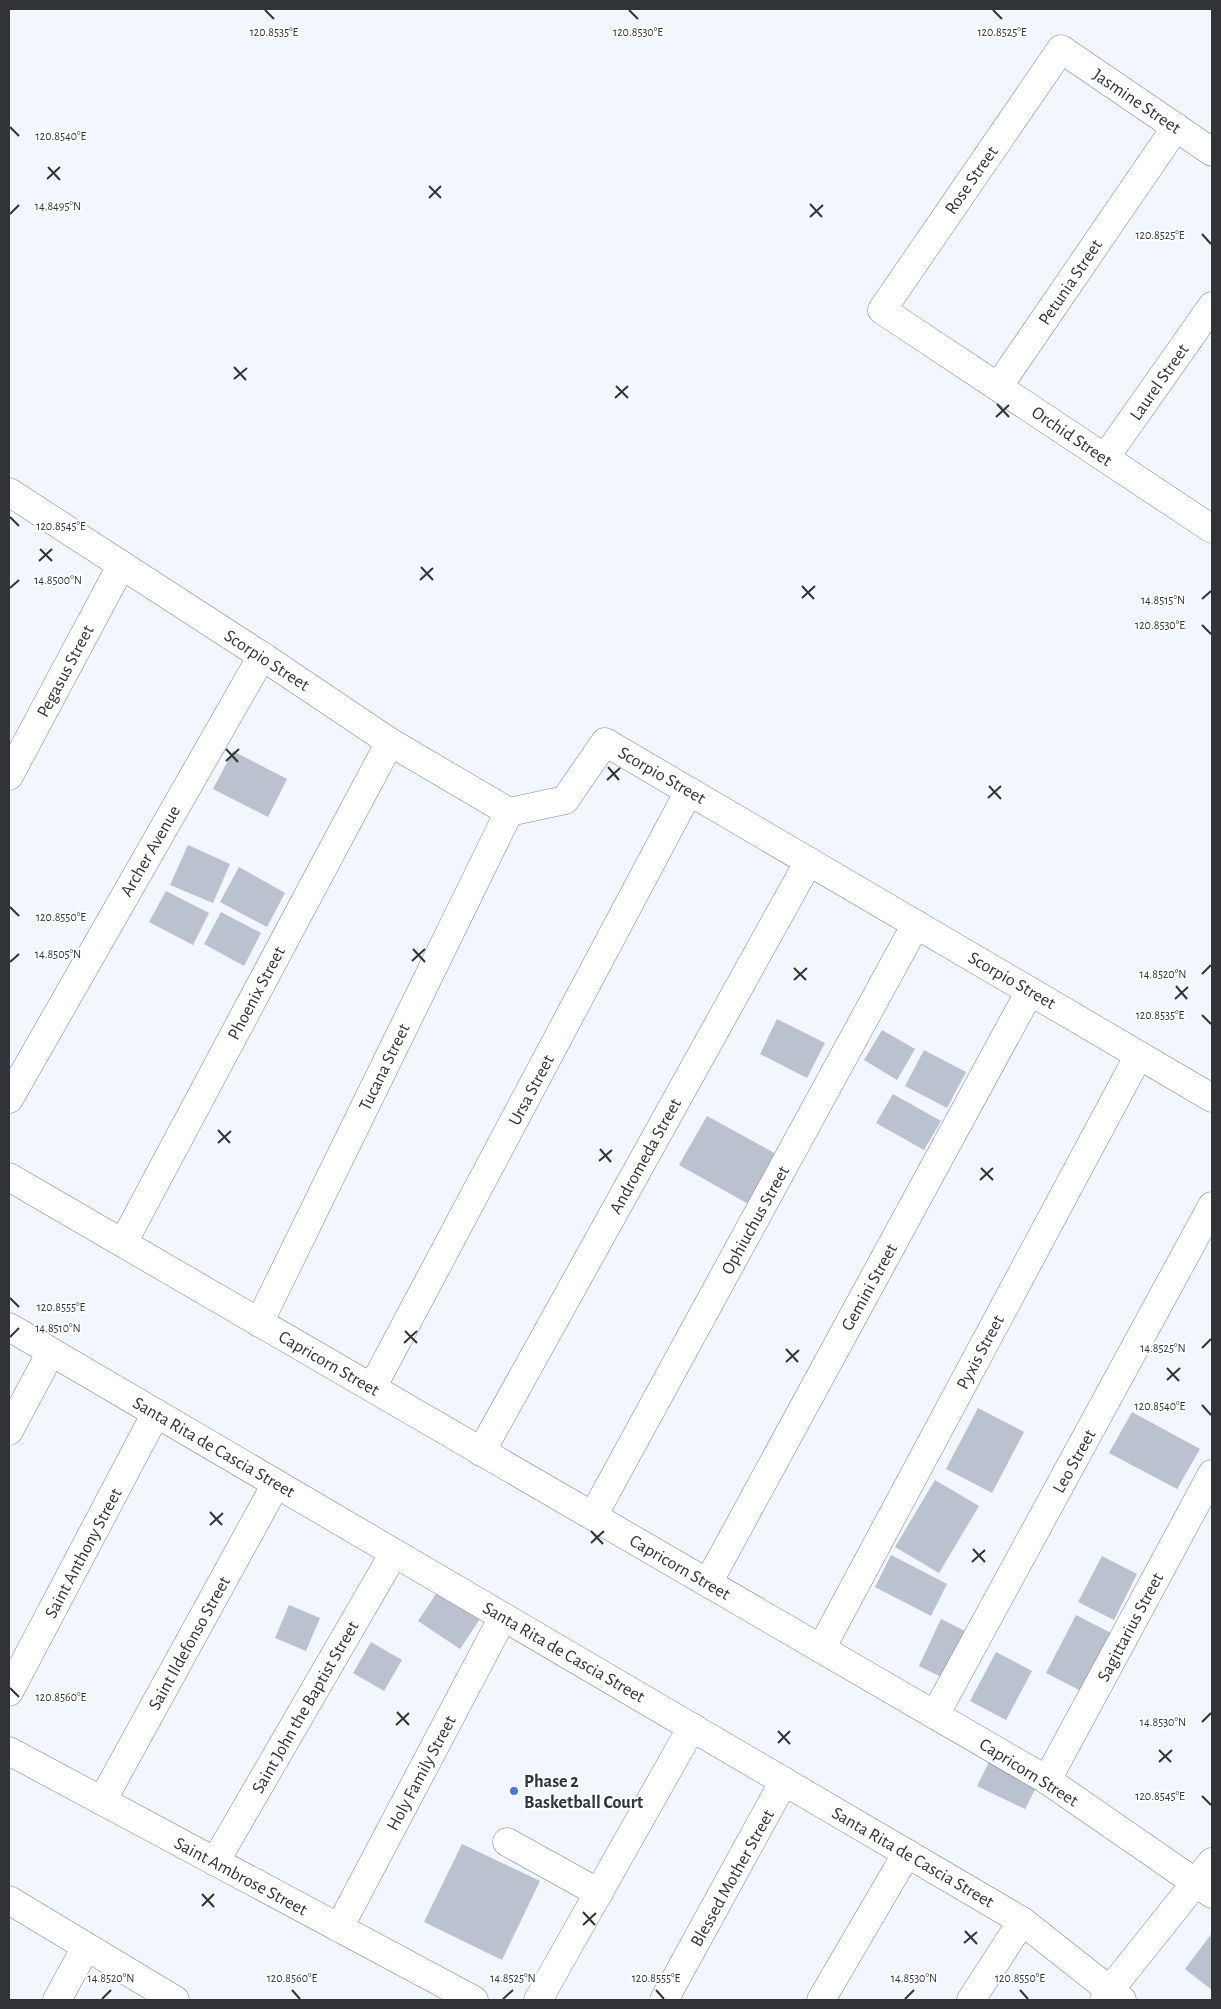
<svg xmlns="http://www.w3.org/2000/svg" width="1221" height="2009" viewBox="0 0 1221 2009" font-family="'Alegreya Sans',sans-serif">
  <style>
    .building { fill: #bac1cf }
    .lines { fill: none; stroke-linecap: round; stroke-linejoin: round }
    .minor-casing { stroke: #7f8692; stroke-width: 29 }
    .minor { stroke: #fff; stroke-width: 28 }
    .ticks { fill: none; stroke: #313339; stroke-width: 2 }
    .poi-dot { fill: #4578e9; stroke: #fff; stroke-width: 2 }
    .labels { text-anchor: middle; stroke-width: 4; stroke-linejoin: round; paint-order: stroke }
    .street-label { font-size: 18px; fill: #313339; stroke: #fff }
    .poi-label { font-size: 18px; font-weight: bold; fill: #313339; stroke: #fff; text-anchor: start }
    .ticks-label { font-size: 12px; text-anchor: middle; fill: #313339; stroke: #fff; stroke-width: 4; stroke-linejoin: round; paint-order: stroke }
  </style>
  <rect width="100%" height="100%" fill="#f1f6ff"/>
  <g class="building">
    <path d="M 233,751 L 287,779 L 268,817 L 213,789 Z"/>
    <path d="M 188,845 L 230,864 L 213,903 L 170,885 Z"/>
    <path d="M 239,867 L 285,893 L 267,927 L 220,902 Z"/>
    <path d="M 166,891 L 209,913 L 193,945 L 149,922 Z"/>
    <path d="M 221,912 L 261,933 L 244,966 L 204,944 Z"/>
    <path d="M 777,1019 L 825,1043 L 807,1078 L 760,1054 Z"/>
    <path d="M 882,1030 L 915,1049 L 897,1080 L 864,1060 Z"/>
    <path d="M 924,1050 L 966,1072 L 947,1108 L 905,1086 Z"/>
    <path d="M 893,1094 L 941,1121 L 924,1150 L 876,1123 Z"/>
    <path d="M 707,1116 L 778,1155 L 750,1205 L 679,1165 Z"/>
    <path d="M 978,1408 L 1024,1432 L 992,1493 L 946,1469 Z"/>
    <path d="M 1132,1412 L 1200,1449 L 1177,1489 L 1109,1453 Z"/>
    <path d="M 935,1480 L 979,1506 L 939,1573 L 895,1547 Z"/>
    <path d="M 891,1555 L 947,1584 L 931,1616 L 875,1587 Z"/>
    <path d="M 1102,1556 L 1137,1574 L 1114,1620 L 1078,1602 Z"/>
    <path d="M 438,1591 L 480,1619 L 460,1649 L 418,1621 Z"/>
    <path d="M 289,1605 L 320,1618 L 306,1651 L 275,1638 Z"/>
    <path d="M 1076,1615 L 1111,1633 L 1081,1691 L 1046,1673 Z"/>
    <path d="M 941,1619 L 967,1632 L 945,1679 L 919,1666 Z"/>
    <path d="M 371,1642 L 402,1660 L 384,1691 L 353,1673 Z"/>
    <path d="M 996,1652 L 1032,1671 L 1006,1720 L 970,1701 Z"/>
    <path d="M 990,1760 L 1038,1784 L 1025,1809 L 977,1786 Z"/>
    <path d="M 462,1844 L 540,1881 L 502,1960 L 424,1922 Z"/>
    <path d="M 1212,1933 L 1212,1990 L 1185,1969 Z"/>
  </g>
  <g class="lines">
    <defs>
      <g id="minor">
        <path d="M 1212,152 L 1061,49 L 882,310 L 1212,529"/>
        <path d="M 998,387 L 1176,127"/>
        <path d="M 1105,458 L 1212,306"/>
        <path d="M 9,492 L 262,656 L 390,742 L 509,812 L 565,800 L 605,742 L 1212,1098"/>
        <path d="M 9,776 L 121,566"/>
        <path d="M 9,1099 L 262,656"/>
        <path d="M 9,1177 L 1047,1780 L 1212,1894"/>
        <path d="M 123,1243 L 390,742"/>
        <path d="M 259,1323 L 509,812"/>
        <path d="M 9,1327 L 1022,1921 L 1122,2000"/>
        <path d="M 372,1388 L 689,791"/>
        <path d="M 9,1431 L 51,1352"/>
        <path d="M 481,1452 L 809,861"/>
        <path d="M 593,1516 L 916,924"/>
        <path d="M 708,1583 L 1030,991"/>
        <path d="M 821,1649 L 1139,1055"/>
        <path d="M 9,1692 L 156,1413"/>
        <path d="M 935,1715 L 1212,1206"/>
        <path d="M 9,1751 L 474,2000"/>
        <path d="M 1047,1780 L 1212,1474"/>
        <path d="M 102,1801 L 276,1484"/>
        <path d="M 507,1842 L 599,1893"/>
        <path d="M 215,1862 L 394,1553"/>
        <path d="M 9,1900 L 175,2000"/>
        <path d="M 339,1928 L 503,1617"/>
        <path d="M 57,2000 L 86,1947"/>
        <path d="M 538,2000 L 692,1727"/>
        <path d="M 664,2000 L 784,1781"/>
        <path d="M 821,2000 L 907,1853"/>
        <path d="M 971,2000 L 1022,1921"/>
        <path d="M 1104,2000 L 1109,1991 L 1212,1862"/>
      </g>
    </defs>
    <use href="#minor" class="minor-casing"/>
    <use href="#minor" class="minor"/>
  </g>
  <path class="ticks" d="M 265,10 L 274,19M 629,10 L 638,19M 993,10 L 1002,19M 10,127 L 19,136M 48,167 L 60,180M 47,179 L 60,167M 429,186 L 441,198M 429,198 L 441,186M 810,204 L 822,217M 10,214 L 19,205M 810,217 L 823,205M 1202,234 L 1211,244M 234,367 L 246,380M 234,379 L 247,368M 616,386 L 628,398M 615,398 L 628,386M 997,404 L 1009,417M 996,417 L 1009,405M 10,517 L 19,526M 40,549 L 52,561M 39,561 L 52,549M 421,567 L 433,580M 420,580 L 433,568M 802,586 L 814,599M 10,588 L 19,580M 802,598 L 815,586M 1202,599 L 1211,591M 1202,625 L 1211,634M 226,749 L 238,762M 226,761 L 239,749M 608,767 L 619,780M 607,780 L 620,768M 989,786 L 1001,799M 988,798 L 1001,786M 10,907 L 19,916M 413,949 L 425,962M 412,961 L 425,949M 10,962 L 19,954M 794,968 L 806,980M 1202,974 L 1211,965M 794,980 L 807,968M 1176,986 L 1187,999M 1175,999 L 1188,987M 1202,1015 L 1211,1024M 218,1130 L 230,1143M 218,1143 L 231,1131M 600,1149 L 611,1162M 599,1161 L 612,1150M 981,1168 L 993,1180M 980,1180 L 993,1168M 10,1298 L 19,1307M 405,1331 L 417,1343M 10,1337 L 19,1328M 404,1343 L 417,1331M 1202,1348 L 1211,1339M 786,1349 L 798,1362M 786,1362 L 799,1350M 1167,1368 L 1179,1381M 1167,1380 L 1180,1368M 1202,1405 L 1211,1415M 210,1512 L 222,1525M 210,1525 L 223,1513M 591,1531 L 603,1544M 591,1543 L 604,1531M 973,1549 L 985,1562M 972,1562 L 985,1550M 10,1688 L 19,1697M 397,1712 L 409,1725M 1202,1722 L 1211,1713M 396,1725 L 409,1713M 778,1731 L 790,1744M 778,1743 L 790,1731M 1159,1750 L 1171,1762M 1159,1762 L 1172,1750M 1202,1796 L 1211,1805M 202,1894 L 214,1907M 202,1906 L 214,1894M 583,1912 L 595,1925M 583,1925 L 596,1913M 965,1931 L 977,1944M 964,1943 L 977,1932M 292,1990 L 300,1999M 656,1990 L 664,1999M 1020,1990 L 1028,1999M 102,1999 L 111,1990M 503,1999 L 513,1990M 905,1999 L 914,1990"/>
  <circle class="poi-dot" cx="514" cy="1791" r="5"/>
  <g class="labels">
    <g class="street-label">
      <text transform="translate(1137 101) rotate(34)" y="6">Jasmine Street</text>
      <text transform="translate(971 180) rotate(-55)" y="6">Rose Street</text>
      <text transform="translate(1070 282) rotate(-56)" y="6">Petunia Street</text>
      <text transform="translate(1159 382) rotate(-55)" y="6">Laurel Street</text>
      <text transform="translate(1072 436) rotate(34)" y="6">Orchid Street</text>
      <text transform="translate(267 660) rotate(33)" y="6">Scorpio Street</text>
      <text transform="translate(65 671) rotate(-62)" y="6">Pegasus Street</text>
      <text transform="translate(662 775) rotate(30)" y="6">Scorpio Street</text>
      <text transform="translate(150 851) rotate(-60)" y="6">Archer Avenue</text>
      <text transform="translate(1012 980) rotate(30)" y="6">Scorpio Street</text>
      <text transform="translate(256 993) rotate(-62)" y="6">Phoenix Street</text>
      <text transform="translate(384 1067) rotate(-64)" y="6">Tucana Street</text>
      <text transform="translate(531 1090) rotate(-62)" y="6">Ursa Street</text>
      <text transform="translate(645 1156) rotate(-61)" y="6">Andromeda Street</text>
      <text transform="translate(755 1220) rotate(-61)" y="6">Ophiuchus Street</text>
      <text transform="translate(869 1287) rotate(-61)" y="6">Gemini Street</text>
      <text transform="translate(980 1352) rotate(-62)" y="6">Pyxis Street</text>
      <text transform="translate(329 1363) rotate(30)" y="6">Capricorn Street</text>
      <text transform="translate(214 1447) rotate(30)" y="6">Santa Rita de Cascia Street</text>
      <text transform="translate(1074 1461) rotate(-61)" y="6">Leo Street</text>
      <text transform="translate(83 1553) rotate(-62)" y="6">Saint Anthony Street</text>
      <text transform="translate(680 1567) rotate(30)" y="6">Capricorn Street</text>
      <text transform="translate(1130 1627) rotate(-62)" y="6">Sagittarius Street</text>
      <text transform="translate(189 1643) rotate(-61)" y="6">Saint Ildefonso Street</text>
      <text transform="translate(564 1652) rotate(30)" y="6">Santa Rita de Cascia Street</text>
      <text transform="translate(305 1707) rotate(-60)" y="6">Saint John the Baptist Street</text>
      <text transform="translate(1029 1772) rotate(32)" y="6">Capricorn Street</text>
      <text transform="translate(421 1773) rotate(-62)" y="6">Holy Family Street</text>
      <text transform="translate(913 1857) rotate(30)" y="6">Santa Rita de Cascia Street</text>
      <text transform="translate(241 1876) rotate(28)" y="6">Saint Ambrose Street</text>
      <text transform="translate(732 1878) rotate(-61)" y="6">Blessed Mother Street</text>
    </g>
    <g class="poi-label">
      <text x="524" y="1787">Phase 2<tspan x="524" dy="21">Basketball Court</tspan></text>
    </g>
  </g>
  <g class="ticks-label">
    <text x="274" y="36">120.8535°E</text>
    <text x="638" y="36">120.8530°E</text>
    <text x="1002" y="36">120.8525°E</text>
    <text x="61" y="140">120.8540°E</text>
    <text x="58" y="210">14.8495°N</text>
    <text x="1160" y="239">120.8525°E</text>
    <text x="61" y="530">120.8545°E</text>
    <text x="58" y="584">14.8500°N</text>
    <text x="1163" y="604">14.8515°N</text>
    <text x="1160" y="629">120.8530°E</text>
    <text x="61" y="921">120.8550°E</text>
    <text x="58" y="958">14.8505°N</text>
    <text x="1163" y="978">14.8520°N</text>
    <text x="1160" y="1019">120.8535°E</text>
    <text x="61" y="1311">120.8555°E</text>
    <text x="58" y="1332">14.8510°N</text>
    <text x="1163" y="1352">14.8525°N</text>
    <text x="1160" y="1410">120.8540°E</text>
    <text x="61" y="1701">120.8560°E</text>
    <text x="1163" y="1726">14.8530°N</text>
    <text x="1160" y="1800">120.8545°E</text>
    <text x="292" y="1982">120.8560°E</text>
    <text x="656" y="1982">120.8555°E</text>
    <text x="1020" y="1982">120.8550°E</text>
    <text x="111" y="1982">14.8520°N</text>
    <text x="513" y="1982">14.8525°N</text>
    <text x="914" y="1982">14.8530°N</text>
  </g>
  <rect width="1221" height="2009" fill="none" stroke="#313339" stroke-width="20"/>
</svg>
